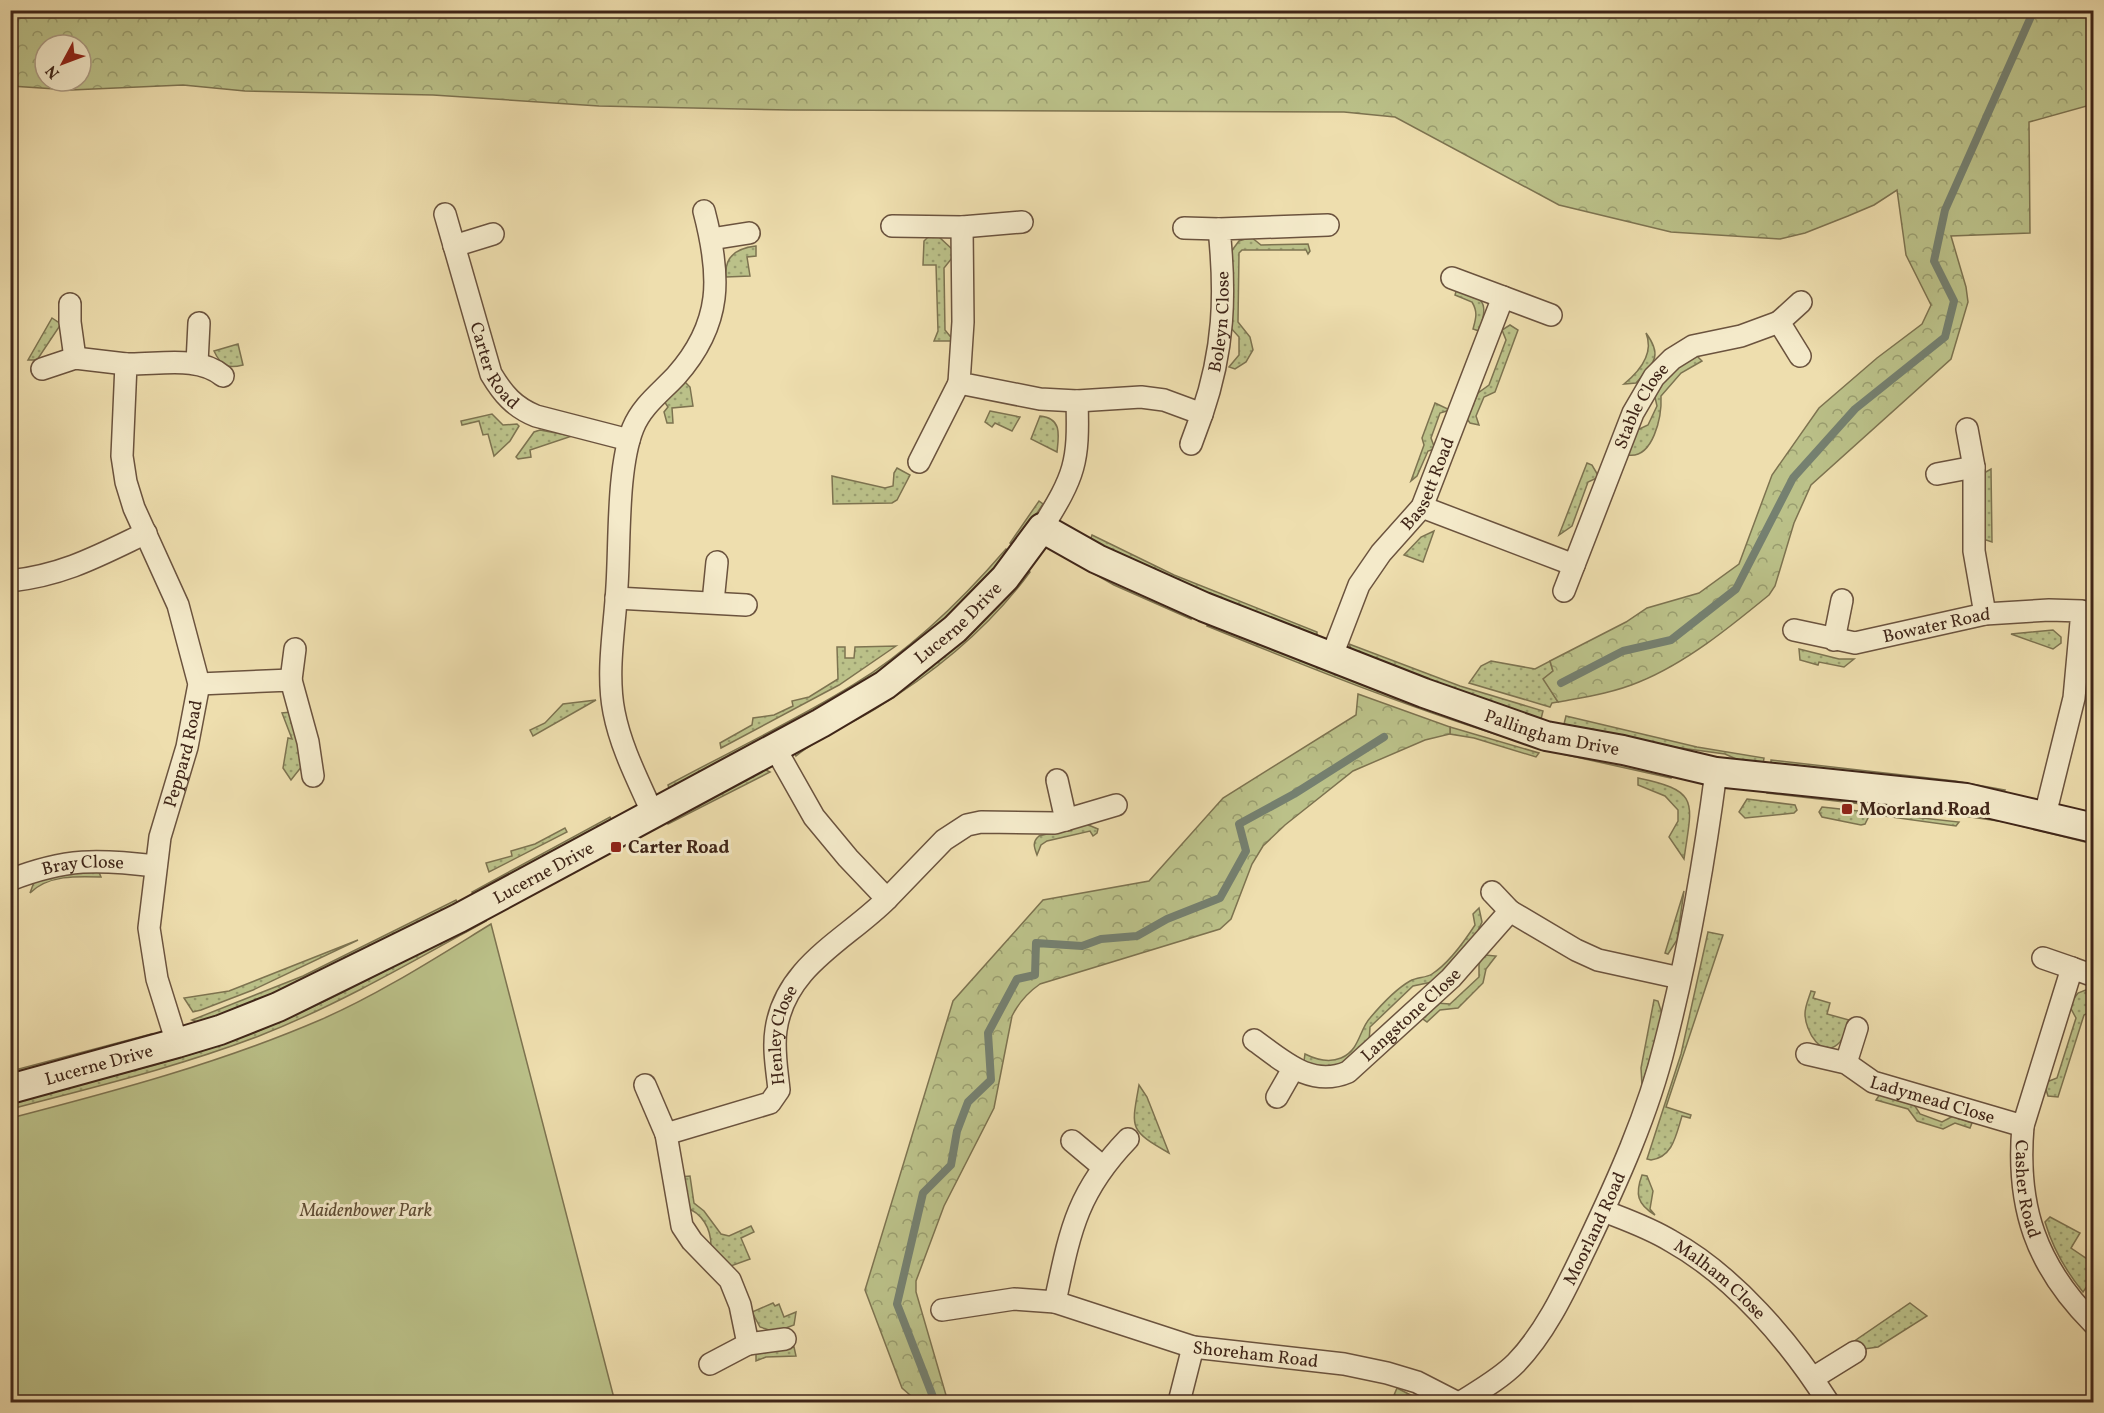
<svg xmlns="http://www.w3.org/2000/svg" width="2104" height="1413" viewBox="0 0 2104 1413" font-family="Vollkorn,serif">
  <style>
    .grass { fill: url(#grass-dots); stroke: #7d7350; stroke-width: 1.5 }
    .forest { fill: url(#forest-crowns); stroke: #7d7350; stroke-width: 1.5; fill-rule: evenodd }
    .park { fill: #bbc189; stroke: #7d7350; stroke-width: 1.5 }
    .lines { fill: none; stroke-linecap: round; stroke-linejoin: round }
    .stream { stroke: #758070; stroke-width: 8 }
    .street-casing { stroke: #6b533e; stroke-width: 24 }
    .secondary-casing { stroke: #3f2518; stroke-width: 32 }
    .street { stroke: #f4eaca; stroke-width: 21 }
    .secondary { stroke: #f4eaca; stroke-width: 28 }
    .poi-dot { fill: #8f2418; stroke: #f4eaca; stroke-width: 2 }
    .labels { text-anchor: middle; stroke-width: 6; stroke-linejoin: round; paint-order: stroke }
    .street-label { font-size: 18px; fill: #3f2518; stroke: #f4eaca }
    .poi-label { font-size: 18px; font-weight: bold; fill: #3f2518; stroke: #f4eaca; text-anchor: start }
    .park-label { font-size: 18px; font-style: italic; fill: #5e4c34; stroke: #f4eaca }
  </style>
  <defs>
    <pattern id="grass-dots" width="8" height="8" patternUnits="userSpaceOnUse" patternTransform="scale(1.5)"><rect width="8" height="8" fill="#bbc189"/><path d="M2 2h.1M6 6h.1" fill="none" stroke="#999d6f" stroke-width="1.8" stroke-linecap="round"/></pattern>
    <pattern id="forest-crowns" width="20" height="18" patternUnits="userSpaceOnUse" patternTransform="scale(1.5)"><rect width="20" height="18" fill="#bbc189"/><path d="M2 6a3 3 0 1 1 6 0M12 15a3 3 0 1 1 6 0" fill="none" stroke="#999d6f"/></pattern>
  </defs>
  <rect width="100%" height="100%" fill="#eedeae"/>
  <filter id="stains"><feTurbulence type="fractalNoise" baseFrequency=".00333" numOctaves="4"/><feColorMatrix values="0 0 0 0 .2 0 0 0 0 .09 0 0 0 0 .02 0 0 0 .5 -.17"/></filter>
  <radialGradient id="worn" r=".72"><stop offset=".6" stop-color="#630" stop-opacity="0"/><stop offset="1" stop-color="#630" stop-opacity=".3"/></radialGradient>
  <g class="grass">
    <path d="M 930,235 L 939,237 L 952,249 L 952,258 L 944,268 L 945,330 L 954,341 L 934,341 L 938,331 L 936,265 L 923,265 L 924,241 Z"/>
    <path d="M 1251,237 L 1261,245 L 1308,244 L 1310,251 L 1308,254 L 1306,250 L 1242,250 L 1239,253 L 1238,322 L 1250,337 L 1253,350 L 1246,362 L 1235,369 L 1229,367 L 1239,355 L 1239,337 L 1230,327 L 1230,253 L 1239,241 Z"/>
    <path d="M 756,246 L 756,256 L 747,257 L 750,276 L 726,277 C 724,257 737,248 756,246 Z"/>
    <path d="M 1457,288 C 1483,299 1490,301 1479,331 L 1473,329 C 1476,318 1478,312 1472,302 L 1455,295 Z"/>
    <path d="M 52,318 L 61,324 L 37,360 L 28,360 Z"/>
    <path d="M 1510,325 L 1518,330 L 1495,392 L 1484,397 L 1476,416 L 1479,425 L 1470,423 L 1467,419 L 1478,393 L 1489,385 L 1506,340 L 1502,330 Z"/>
    <path d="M 1646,333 C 1663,356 1654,363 1636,383 L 1624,384 C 1640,371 1654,353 1646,333 Z"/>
    <path d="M 238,344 L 243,365 C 227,369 221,366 214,351 Z"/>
    <path d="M 1696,355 L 1702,361 L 1681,373 L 1661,396 C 1662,417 1653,459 1628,455 L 1637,430 L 1648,425 L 1657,406 L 1654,393 L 1676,367 Z"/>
    <path d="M 685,382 L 690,387 L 693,406 L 672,408 L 673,423 L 667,423 L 664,412 L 668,407 L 664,401 Z"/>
    <path d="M 1435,403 L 1450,410 L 1440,413 L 1431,438 L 1435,449 L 1428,451 L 1417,476 L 1411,481 L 1424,445 L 1422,438 Z"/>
    <path d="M 990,411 L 1020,417 L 1012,431 L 995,423 L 992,427 L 985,422 Z"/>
    <path d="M 492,414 L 503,425 L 517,424 L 519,426 L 510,441 L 494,456 L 488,434 L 483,435 L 479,421 L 462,425 L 461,421 Z"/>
    <path d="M 1040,416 C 1062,418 1059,435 1057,452 L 1031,439 Z"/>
    <path d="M 540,430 L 572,436 L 530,450 L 531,457 L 518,459 L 516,457 L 534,432 Z"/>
    <path d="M 1587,463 L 1592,465 L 1599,477 L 1588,482 L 1572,526 L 1559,535 Z"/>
    <path d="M 897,468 L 910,475 L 897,500 L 892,503 L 833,504 L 832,476 L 885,488 L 893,486 L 894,473 Z"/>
    <path d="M 1991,469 L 1992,542 L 1983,539 L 1984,473 Z"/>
    <path d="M 1039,501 L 1043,504 L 1015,546 L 1010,543 Z"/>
    <path d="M 1434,531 L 1423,562 L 1404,555 L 1421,537 Z"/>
    <path d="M 1092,535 L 1174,575 L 1317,632 L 1317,635 L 1291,631 L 1090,541 Z"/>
    <path d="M 1006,549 L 1010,553 L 972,596 L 886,670 L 682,785 L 669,788 L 668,785 C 729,752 793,722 853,685 C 911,650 962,600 1006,549 Z"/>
    <path d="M 1070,554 L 1191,613 L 1191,619 L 1114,585 L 1068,559 Z"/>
    <path d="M 1027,569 L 1030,572 C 989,628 934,673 875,709 C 849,725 819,737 796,756 L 794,752 Z"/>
    <path d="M 1211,621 L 1534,746 C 1422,713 1315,670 1207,626 Z"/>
    <path d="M 2053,630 L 2061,637 L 2061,643 L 2053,649 L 2011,634 Z"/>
    <path d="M 1349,644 L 1460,686 L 1543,711 L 1541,719 L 1481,701 L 1353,653 Z"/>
    <path d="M 896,646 L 839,685 L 721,748 L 720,743 L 752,725 L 753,718 L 774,715 L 793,706 L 792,701 L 809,697 L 838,679 L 837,647 L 845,647 L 845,658 L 854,658 L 855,647 Z"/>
    <path d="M 1799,649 L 1839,659 L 1854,659 L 1844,667 L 1819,662 L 1818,665 L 1800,660 Z"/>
    <path d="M 1491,661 L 1535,669 L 1550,661 L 1553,671 L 1544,679 L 1558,702 L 1552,703 L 1550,707 L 1469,683 L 1481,666 Z"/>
    <path d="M 596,700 L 533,736 L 530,730 L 545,723 L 563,704 Z"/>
    <path d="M 291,712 L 302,766 L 291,780 L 283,768 L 288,738 L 292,739 L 282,713 Z"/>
    <path d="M 1566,716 L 1697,747 L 1764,758 L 1763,764 L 1743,762 L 1725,754 L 1636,742 L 1564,724 Z"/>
    <path d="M 1450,727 L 1539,753 L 1536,757 L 1474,738 L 1450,734 Z"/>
    <path d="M 1564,748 L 1671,774 L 1671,778 L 1562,754 Z"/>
    <path d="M 1771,760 L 1955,781 L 2005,790 L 2003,793 L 1771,766 Z"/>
    <path d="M 764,769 L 770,772 L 668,824 L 665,819 Z"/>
    <path d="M 1638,778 C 1701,791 1692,802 1684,859 L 1669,837 L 1678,821 L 1678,810 L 1665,796 L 1638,785 Z"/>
    <path d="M 1767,788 L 1964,810 L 2093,839 L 2093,844 L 2005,822 L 1964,816 L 1767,793 Z"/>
    <path d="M 1747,799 L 1795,805 L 1797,810 L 1794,813 L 1745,818 L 1739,812 Z"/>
    <path d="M 1822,807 L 1959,822 L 1956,826 L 1870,814 L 1865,824 L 1861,825 L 1822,817 L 1819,812 Z"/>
    <path d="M 610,817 L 612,822 L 474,897 L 472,892 Z"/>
    <path d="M 1086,824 L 1098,829 L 1097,833 L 1093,836 L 1090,831 L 1047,841 L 1041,845 L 1037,855 C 1034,847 1032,842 1039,836 Z"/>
    <path d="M 565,828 L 567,832 L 489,872 L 486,863 L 512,856 L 511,851 L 535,844 Z"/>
    <path d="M 98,870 L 101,877 C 77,876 48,875 30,893 L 34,882 L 57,874 Z"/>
    <path d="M 1684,891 L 1677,940 L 1668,954 L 1665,953 Z"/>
    <path d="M 456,900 L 458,905 L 306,981 L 200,1023 L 192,1020 L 303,976 Z"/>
    <path d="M 1479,908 L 1482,922 L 1476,935 L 1446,969 L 1432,982 L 1413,986 L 1370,1027 L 1369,1043 C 1347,1060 1332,1077 1304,1061 L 1305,1054 C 1315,1059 1329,1063 1341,1058 C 1360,1050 1359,1030 1370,1018 C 1381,1005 1396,989 1410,981 C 1417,977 1426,978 1432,974 C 1449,963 1464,942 1475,925 L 1473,914 Z"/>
    <path d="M 484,917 L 486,921 C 412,962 338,1005 259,1036 C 178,1067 94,1087 11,1109 L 11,1102 C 94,1080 180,1062 260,1030 C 338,998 411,957 484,917 Z"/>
    <path d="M 1708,932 L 1723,935 L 1666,1107 L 1691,1115 L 1690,1118 L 1682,1116 C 1676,1135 1673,1157 1651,1160 L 1647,1159 L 1681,1054 Z"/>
    <path d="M 358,940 L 253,990 L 201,1010 L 193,1012 L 184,998 L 229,991 Z"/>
    <path d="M 1485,955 L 1496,956 L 1486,969 L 1483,983 L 1458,1008 L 1440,1010 L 1427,1022 L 1423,1019 L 1423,1014 L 1436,1003 L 1450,1004 L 1479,977 L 1479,962 Z"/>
    <path d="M 2093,987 L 2093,1001 L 2090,1003 L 2088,1013 L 2084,1015 L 2058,1097 L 2048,1096 L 2044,1083 L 2057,1078 L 2076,1018 L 2069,1005 L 2078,993 Z"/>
    <path d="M 1811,991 L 1815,992 L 1813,998 L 1830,1003 L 1827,1014 L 1849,1020 C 1847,1027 1845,1036 1840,1042 C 1822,1062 1805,1030 1805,1014 C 1805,1006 1809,998 1811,991 Z"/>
    <path d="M 1654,1000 L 1658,1001 L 1662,1014 L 1660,1023 L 1642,1086 L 1641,1068 Z"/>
    <path d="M 151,1034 L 147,1039 L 11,1076 L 11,1071 Z"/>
    <path d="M 1139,1085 L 1147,1097 L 1169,1153 C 1129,1130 1131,1129 1139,1085 Z"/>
    <path d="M 1880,1094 L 1913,1103 L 1920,1114 L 1942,1122 L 1953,1116 L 1972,1123 L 1970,1128 L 1955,1123 L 1943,1129 L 1917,1121 L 1908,1109 L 1876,1100 Z"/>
    <path d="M 1642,1175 L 1647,1176 L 1653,1191 L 1650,1209 L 1655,1215 C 1637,1204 1635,1194 1642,1175 Z"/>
    <path d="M 690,1176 L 694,1203 L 704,1211 L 721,1234 L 729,1236 L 751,1226 L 754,1232 L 741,1238 L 750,1259 L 731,1266 L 711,1246 C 711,1228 702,1213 685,1207 L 680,1177 Z"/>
    <path d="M 2050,1217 L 2080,1233 L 2071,1248 L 2093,1263 L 2093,1278 L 2083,1292 C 2065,1270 2053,1249 2045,1222 Z"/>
    <path d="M 773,1303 L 775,1306 L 779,1304 L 784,1317 L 796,1312 L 794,1325 L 775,1332 L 760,1327 L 752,1312 Z"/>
    <path d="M 1910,1303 L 1927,1316 L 1878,1347 L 1864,1349 L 1853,1342 Z"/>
    <path d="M 794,1347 L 796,1356 L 766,1357 L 756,1361 L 756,1354 Z"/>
    <path d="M 1397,1388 L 1424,1402 L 1401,1402 L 1394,1395 Z"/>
  </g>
  <g class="forest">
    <path d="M 194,10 L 2093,11 L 2094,104 L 2029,122 L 2030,233 L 1951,236 L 1966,287 L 1968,302 L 1951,359 L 1811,485 L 1794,523 L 1775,586 L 1769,595 C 1730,627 1686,663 1639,682 C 1613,693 1585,697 1558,702 L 1543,679 L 1553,671 L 1550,661 L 1626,622 L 1647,608 L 1699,593 L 1739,564 L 1772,475 L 1819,408 L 1877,358 L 1922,324 L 1931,305 L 1906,255 L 1897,190 L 1874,205 L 1848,216 L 1805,233 L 1780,239 L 1671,232 L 1559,205 L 1395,117 L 1344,112 L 791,110 L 599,106 L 433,95 L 245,91 L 183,85 L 71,90 L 11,86 L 11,12 ZM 45,45 L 81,45 L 81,81 L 45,81 Z"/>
    <path d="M 1358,694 L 1450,727 L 1450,734 L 1425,740 L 1353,771 L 1285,825 L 1263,846 L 1252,864 L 1231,919 L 1220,929 L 1040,984 C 1027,993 1019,1002 1012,1016 L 994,1108 L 944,1206 L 916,1281 L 916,1292 L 948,1402 L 918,1402 L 902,1388 L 865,1290 L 953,1001 L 1043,900 L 1149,881 L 1223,798 L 1356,715 Z"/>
  </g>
  <path class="park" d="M 491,924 L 615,1402 L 11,1402 L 11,1118 C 115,1091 220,1063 320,1020 C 378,995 437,957 491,924 Z"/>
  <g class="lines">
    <g class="stream">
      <path d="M 1561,683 L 1623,651 L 1671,640 L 1736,589 L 1793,478 L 1855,409 L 1945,337 L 1954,301 L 1934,261 L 1945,210 L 2033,12"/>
      <path d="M 935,1402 L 897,1304 L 923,1193 L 951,1165 L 957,1131 L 968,1102 L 991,1080 L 988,1033 L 1017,979 L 1035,975 L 1036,943 L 1082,946 L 1101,939 L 1137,936 L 1167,919 L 1220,898 L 1246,851 L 1239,824 L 1294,794 L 1384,737"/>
    </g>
    <defs>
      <g id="street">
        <path id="s1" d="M 445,214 L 491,374 C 503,394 514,407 536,416 L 629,440"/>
        <path d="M 892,226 L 962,227 L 1022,222"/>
        <path id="s2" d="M 962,227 L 963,322 L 959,383 L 1040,399 L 1077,401 L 1141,397 L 1164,400 L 1202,414 C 1224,350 1226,295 1219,229 L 1328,225"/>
        <path d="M 1184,228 L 1219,229"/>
        <path d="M 711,239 L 749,233"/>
        <path d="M 454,246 L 493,234"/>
        <path d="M 1452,278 L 1503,297"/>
        <path d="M 70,304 L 70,322 L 75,358"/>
        <path d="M 1800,356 L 1779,322 L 1801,302"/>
        <path d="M 197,363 L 199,323"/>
        <path d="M 42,369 L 75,358 L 126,364"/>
        <path d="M 1967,429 L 1974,467 L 1974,551 L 1985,614"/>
        <path d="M 1191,444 L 1202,414"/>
        <path d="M 919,462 L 959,383"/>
        <path d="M 1937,474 L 1974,467"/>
        <path d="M 1422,507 L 1574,565"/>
        <path d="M 1042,528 C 1075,475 1079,463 1077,401"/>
        <path d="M 10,581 C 64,575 98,556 146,533"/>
        <path id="s3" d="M 1564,591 L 1633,413 L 1654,377 L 1672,359 L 1693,346 L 1741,336 L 1779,322"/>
        <path d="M 616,598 L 746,605"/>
        <path d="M 713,602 L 717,562"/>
        <path id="s4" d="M 1794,630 L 1855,643 L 1985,614 L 2049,610 L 2082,611 L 2074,698 L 2045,815"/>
        <path d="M 1834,640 L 1842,600"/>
        <path id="s5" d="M 1331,658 L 1359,585 L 1381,553 L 1422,507 L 1503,297 L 1551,315"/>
        <path d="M 291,680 L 295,649"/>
        <path d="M 199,684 L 291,680 L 308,742 L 313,776"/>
        <path d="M 1057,780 L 1066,820"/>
        <path d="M 653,814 C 638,780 621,748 614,712 C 606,672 615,626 617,586 C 620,541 617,468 633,428 C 642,406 660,393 676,376 C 723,323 721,276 704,211"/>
        <path id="s6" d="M 10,880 C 66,858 98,859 156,866"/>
        <path d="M 1492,892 L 1510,911"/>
        <path d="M 887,899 L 944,840 L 967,825 L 981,822 L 1055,823 L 1116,805"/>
        <path d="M 2043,958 L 2072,968"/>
        <path id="s7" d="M 2094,976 L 2072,968 L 2023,1126 C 2016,1207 2036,1266 2094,1324"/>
        <path id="s8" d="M 1254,1040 C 1283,1061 1311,1088 1348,1072 L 1451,978 L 1510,911 L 1576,950 L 1598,960 L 1680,978"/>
        <path id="s9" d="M 177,1043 L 157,979 L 149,928 L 160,837 L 187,747 L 199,684 L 178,605 L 134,508 L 126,482 L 122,456 L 126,364 C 158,365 198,355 223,376"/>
        <path id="s10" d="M 1807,1054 L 1846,1063 L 1873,1082 L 2023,1126"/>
        <path d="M 1846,1063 L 1857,1028"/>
        <path d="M 645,1085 L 666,1134"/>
        <path d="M 1277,1097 L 1293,1069"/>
        <path id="s11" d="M 1128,1139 C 1076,1193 1070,1232 1055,1302 L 1193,1347 L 1344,1364 L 1387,1373 L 1417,1382 L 1456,1402"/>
        <path d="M 1072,1141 L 1103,1167"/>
        <path id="s12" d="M 1604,1211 C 1627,1220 1650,1228 1671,1241 C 1734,1276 1790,1342 1828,1402"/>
        <path d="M 942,1310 L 1014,1299 L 1055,1302"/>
        <path d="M 748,1344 L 785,1339"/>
        <path id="s13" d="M 710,1364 L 748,1344 L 740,1305 L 730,1280 L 692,1241 L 682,1226 L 666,1134 L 770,1103 L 779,1090 C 777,1070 773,1049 776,1030 C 785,966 846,940 887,899 L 848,858 L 814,817 L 775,748"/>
        <path d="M 1813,1378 L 1855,1352"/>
        <path d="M 1179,1402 L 1193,1347"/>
        <path id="s14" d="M 1461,1402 C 1480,1390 1500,1379 1516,1363 C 1547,1331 1567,1286 1586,1247 C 1617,1182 1648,1114 1665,1044 C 1688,955 1704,863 1716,772"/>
      </g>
      <g id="secondary">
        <path id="s15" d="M 10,1089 L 177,1043 L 220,1030 L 278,1007 L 459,918 L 821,723 L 885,685 L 955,629 L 1005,578 L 1042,528 L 1097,559 L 1204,607 L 1424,693 L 1546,736 L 1623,750 L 1716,772 L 1966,798 L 2094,828"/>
      </g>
    </defs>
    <use href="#street" class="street-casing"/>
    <use href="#secondary" class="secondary-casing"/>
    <use href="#street" class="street"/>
    <use href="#secondary" class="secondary"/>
  </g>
  <g class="poi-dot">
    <rect x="1841" y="803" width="12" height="12" rx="3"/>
    <rect x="610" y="841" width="12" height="12" rx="3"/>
  </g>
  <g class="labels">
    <g class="street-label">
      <text dy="6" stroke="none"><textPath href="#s2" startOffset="498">Boleyn Close</textPath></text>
      <text dy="6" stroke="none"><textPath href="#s1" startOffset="160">Carter Road</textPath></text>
      <text dy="6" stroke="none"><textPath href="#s3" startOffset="201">Stable Close</textPath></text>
      <text dy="6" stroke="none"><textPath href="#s5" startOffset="202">Bassett Road</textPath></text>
      <text dy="6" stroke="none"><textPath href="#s15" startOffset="1064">Lucerne Drive</textPath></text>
      <text dy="6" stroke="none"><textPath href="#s4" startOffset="146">Bowater Road</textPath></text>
      <text dy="6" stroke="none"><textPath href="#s15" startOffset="1742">Pallingham Drive</textPath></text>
      <text dy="6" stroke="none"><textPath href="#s9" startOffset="297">Peppard Road</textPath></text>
      <text dy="6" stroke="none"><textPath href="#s6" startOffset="75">Bray Close</textPath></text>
      <text dy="6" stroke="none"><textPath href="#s15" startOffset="578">Lucerne Drive</textPath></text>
      <text dy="6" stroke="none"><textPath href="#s8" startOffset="190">Langstone Close</textPath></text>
      <text dy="6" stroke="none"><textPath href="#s13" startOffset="456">Henley Close</textPath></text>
      <text dy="6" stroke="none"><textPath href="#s15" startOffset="92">Lucerne Drive</textPath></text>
      <text dy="6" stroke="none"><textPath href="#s10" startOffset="135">Ladymead Close</textPath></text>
      <text dy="6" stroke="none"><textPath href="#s7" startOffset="252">Casher Road</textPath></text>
      <text dy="6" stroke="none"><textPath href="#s14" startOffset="224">Moorland Road</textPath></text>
      <text dy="6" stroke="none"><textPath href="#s12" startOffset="136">Malham Close</textPath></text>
      <text dy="6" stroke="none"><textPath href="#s11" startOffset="390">Shoreham Road</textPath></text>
    </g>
    <g class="poi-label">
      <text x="1859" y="815">Moorland Road</text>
      <text x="628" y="853">Carter Road</text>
    </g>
    <g class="park-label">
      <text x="366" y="1216">Maidenbower Park</text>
    </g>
  </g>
  <rect width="2104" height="1413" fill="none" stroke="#eedeae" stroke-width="36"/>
  <rect x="12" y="12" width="2080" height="1389" fill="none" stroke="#3f2518" stroke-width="3"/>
  <rect x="18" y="18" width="2068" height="1377" fill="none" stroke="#3f2518" stroke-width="1.5"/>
  <g transform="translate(63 63) rotate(229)"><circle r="28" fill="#f4eaca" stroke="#ac9b83" stroke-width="1.5"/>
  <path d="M0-4.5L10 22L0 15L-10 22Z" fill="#8f2418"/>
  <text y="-9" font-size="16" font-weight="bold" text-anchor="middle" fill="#3f2518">N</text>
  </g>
  <rect width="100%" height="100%" filter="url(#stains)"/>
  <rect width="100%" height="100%" fill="url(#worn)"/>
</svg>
